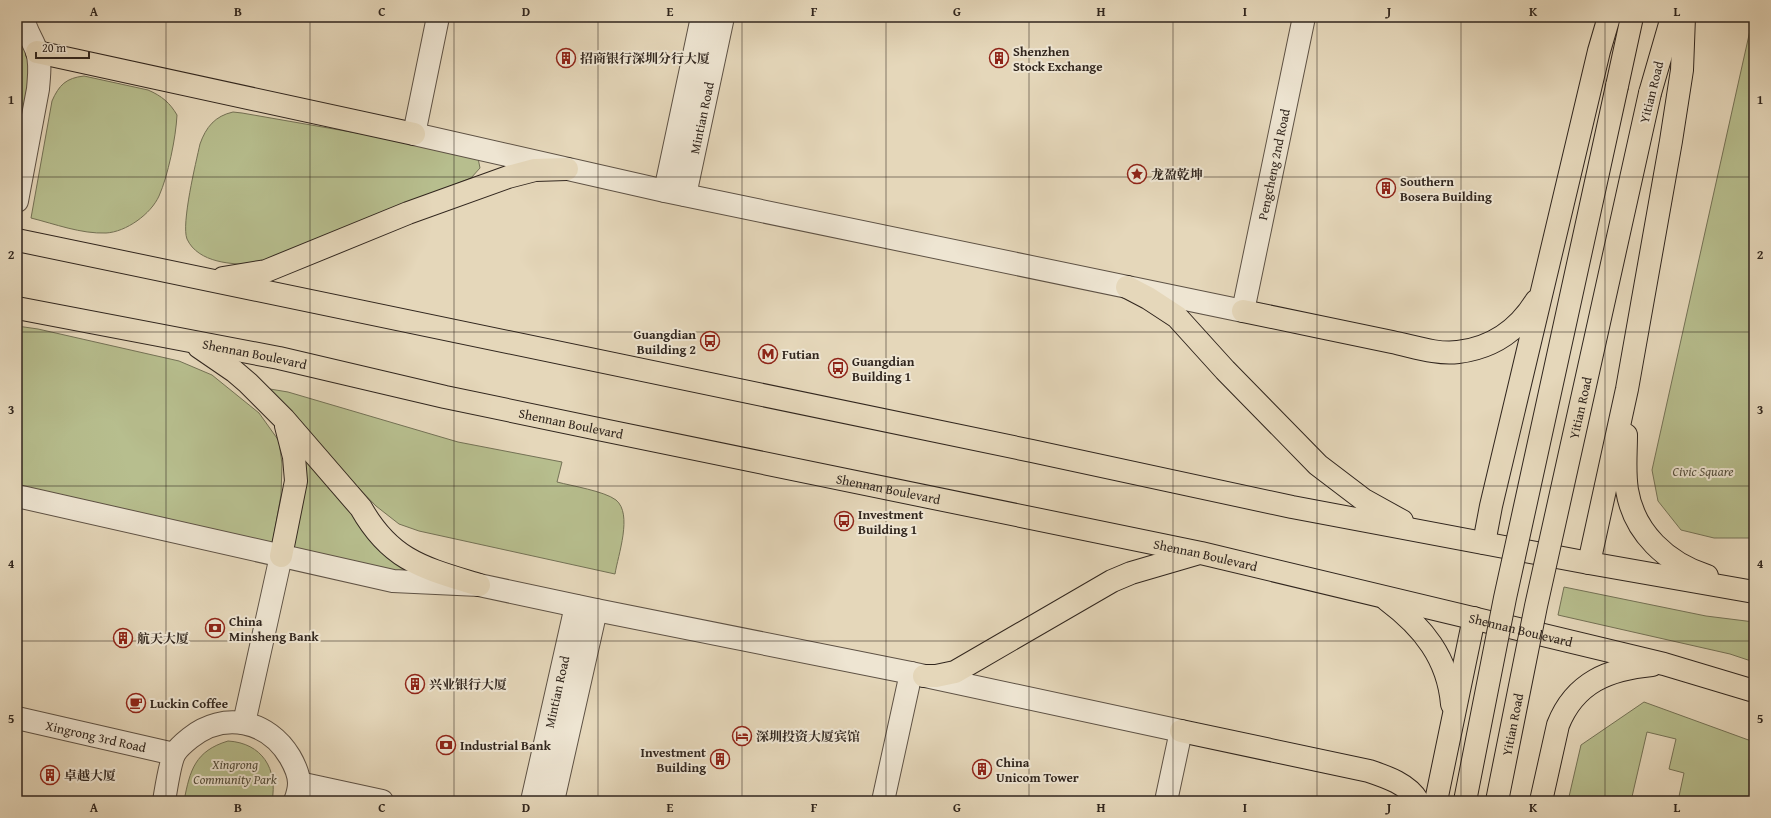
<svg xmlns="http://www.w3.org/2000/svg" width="1771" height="818" viewBox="0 0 1771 818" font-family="'Gentium Book Plus','Noto Serif SC',serif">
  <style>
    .green { fill: #b7be8e; stroke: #747256 }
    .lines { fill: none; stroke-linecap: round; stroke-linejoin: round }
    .minor-casing { stroke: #5e5245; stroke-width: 24 }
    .major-casing { stroke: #31261e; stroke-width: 24 }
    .minor { stroke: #eee5d2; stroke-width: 22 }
    .major { stroke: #e5d7ba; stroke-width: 22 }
    .major-bridge-casing { stroke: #31261e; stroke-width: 24; stroke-linecap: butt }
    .major-bridge { stroke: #e5d7ba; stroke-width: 22 }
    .grid { fill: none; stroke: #31261e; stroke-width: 1; stroke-opacity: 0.55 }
    .labels { text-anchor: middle; stroke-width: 4; stroke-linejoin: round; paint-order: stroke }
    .poi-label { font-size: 13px; font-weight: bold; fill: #31261e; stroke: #eee5d2; text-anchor: start }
    .street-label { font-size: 13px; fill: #31261e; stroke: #eee5d2 }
    .park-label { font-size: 13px; font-style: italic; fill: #524c3a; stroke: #eee5d2 }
    .neatline { fill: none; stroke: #31261e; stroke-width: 1.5 }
    .grid-label { font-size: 13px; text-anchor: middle; font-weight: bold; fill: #31261e }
  </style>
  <rect width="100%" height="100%" fill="#e5d7ba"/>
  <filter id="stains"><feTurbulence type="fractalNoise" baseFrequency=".005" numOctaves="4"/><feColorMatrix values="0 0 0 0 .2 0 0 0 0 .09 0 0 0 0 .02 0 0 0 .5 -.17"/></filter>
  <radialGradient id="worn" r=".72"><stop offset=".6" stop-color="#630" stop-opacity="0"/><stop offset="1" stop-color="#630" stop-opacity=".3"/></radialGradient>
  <g class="green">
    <path d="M 1753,17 L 1754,538 L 1714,538 L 1681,530 L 1658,501 L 1652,470 Z"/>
    <path d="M 17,33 L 35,60 L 17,160 Z"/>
    <path d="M 84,76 L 148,90 C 162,96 170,103 177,115 C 176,137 168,176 159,196 C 151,214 126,232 106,233 C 81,234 55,224 31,218 L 52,101 C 59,85 66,78 84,76 Z"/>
    <path d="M 233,112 L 242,113 L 460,151 L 478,158 L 480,168 L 471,178 L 256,264 C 233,265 198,263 187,239 C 181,224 196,162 200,144 C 206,127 215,116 233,112 Z"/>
    <path d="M 17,326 L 38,329 L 179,361 L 212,375 L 259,413 L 279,441 L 282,464 L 281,495 L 272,546 L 17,492 Z"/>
    <path d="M 270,389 L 288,392 L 458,442 L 562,462 L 557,482 C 572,486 604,491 616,500 C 633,514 618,555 615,574 L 419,531 L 399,524 L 376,506 L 268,394 Z"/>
    <path d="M 302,452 L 410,563 L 409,573 L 369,566 L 292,549 Z"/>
    <path d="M 1564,587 L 1706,616 L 1754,622 L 1754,662 L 1730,654 L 1558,615 Z"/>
    <path d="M 1644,702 L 1754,742 L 1754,801 L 1678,801 L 1684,773 L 1669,769 L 1676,739 L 1647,732 L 1631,801 L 1568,801 L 1581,745 Z"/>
    <path d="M 228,741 C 262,743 278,769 272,801 L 184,801 C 190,770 195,751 228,741 Z"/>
  </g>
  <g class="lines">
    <defs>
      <g id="minor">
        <path id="s1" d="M 438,17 L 414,134 L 665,191 L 1243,311 L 1304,17"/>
        <path d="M 665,191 L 702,17"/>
        <path id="s2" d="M 685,195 L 723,17"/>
        <path d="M 17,201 L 38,89 C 39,76 41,64 37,52 C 33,40 25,30 23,17"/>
        <path d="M 17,496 L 393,581 L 479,585 L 596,610 L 911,673 L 1181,731 L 1166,801"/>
        <path id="s3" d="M 17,718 L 174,754"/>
        <path d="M 244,723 L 281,556"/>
        <path d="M 299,783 L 382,801"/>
        <path d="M 164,801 C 166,790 170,761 175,753 C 178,748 185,742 190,738 C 224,711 268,720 290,757 C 294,764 299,775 299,783 C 299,789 297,796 295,801"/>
        <path id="s4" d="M 532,801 L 576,606"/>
        <path d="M 553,801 L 596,610"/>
        <path d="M 883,801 L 911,673"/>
      </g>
      <g id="major">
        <path d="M 37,52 L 414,134"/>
        <path d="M 1617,86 L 1632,17"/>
        <path d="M 1650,93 L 1672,17"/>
        <path d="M 17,240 L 1032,451 L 1292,507 L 1589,563 L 1754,592"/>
        <path d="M 223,278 L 266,271 L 408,213 L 508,177 L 535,170 L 567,169"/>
        <path d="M 1127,287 L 1148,298 L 1177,317 L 1225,370 L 1318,465 L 1364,500 L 1402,521"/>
        <path id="s5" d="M 17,308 L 279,358 L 445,397 L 603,430 L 1201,553 L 1664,664 L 1754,691"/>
        <path d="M 1243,311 C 1293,321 1342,332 1392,342 C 1412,346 1437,355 1458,352 C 1492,348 1518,330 1536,301"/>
        <path d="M 199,347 L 234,371 L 248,383 L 284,419 L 361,508 C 391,561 424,568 479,585"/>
        <path d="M 1626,435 C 1626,453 1624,472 1627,490 C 1634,533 1667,563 1707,576"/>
        <path d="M 1484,543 L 1491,506 L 1599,51 L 1609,17"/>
        <path d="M 281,556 L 296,481 L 294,457 L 286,426"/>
        <path d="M 1589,563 L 1627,389 L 1671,141 L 1682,70 L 1684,17"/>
        <path d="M 1387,600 C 1423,627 1448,658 1452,704"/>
        <path d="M 924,676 L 936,676 L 955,672 L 1112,581 L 1131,573 L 1196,554"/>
        <path d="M 1181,731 L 1369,771 C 1387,777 1408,784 1418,801"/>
        <path d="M 1436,801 L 1474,618"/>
        <path d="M 1541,801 L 1558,725 C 1575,682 1609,669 1652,665"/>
      </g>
    </defs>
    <use href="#minor" class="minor-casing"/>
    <use href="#major" class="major-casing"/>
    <use href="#minor" class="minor"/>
    <use href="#major" class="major"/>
    <defs>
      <g id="major-bridge">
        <path d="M 1465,801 L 1505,598 L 1617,86"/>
        <path id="s6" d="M 1497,801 L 1536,606 L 1650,93"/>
      </g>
    </defs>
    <use href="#major-bridge" class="major-bridge-casing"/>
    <use href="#major-bridge" class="major-bridge"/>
  </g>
  <path class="grid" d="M 166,17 L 166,801M 310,17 L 310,801M 454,17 L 454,801M 598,17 L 598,801M 742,17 L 742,801M 886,17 L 886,801M 1029,17 L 1029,801M 1173,17 L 1173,801M 1317,17 L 1317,801M 1461,17 L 1461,801M 1605,17 L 1605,801M 17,177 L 1754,177M 17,332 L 1754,332M 17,486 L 1754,486M 17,641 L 1754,641"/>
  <defs>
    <symbol id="building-ring" viewBox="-11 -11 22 22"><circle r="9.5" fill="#eee5d2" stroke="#8f2418" stroke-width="1.5"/><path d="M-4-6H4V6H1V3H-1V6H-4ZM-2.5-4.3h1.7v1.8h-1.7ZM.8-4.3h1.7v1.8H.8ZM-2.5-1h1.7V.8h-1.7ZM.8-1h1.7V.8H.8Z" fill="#8f2418"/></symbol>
    <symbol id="sight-ring" viewBox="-11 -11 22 22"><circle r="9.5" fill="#eee5d2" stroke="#8f2418" stroke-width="1.5"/><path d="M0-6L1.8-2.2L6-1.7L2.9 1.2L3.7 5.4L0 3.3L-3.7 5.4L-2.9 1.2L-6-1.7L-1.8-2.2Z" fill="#8f2418"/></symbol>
    <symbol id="bus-ring" viewBox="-11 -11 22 22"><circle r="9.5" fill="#eee5d2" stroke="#8f2418" stroke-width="1.5"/><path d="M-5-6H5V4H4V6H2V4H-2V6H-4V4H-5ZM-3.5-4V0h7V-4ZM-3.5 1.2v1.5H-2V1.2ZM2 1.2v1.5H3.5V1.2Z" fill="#8f2418"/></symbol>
    <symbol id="metro-ring" viewBox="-11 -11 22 22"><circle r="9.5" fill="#eee5d2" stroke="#8f2418" stroke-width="1.5"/><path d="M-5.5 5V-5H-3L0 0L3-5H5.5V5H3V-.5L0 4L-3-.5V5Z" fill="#8f2418"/></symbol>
    <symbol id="bank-ring" viewBox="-11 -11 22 22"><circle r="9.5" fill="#eee5d2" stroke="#8f2418" stroke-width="1.5"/><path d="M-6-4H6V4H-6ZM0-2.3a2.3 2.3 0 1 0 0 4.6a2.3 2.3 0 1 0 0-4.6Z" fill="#8f2418"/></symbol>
    <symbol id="cafe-ring" viewBox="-11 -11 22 22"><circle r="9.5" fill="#eee5d2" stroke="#8f2418" stroke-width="1.5"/><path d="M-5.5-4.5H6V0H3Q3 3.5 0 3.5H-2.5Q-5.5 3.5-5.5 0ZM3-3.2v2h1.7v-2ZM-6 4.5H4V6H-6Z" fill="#8f2418"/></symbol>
    <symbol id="hotel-ring" viewBox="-11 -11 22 22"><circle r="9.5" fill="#eee5d2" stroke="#8f2418" stroke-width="1.5"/><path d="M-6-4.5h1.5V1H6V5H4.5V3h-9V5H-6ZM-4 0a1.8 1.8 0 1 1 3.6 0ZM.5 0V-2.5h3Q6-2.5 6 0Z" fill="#8f2418"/></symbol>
  </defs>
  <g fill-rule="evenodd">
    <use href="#building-ring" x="555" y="47" width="22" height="22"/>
    <use href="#building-ring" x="988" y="47" width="22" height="22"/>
    <use href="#sight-ring" x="1126" y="163" width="22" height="22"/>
    <use href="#building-ring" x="1375" y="177" width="22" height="22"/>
    <use href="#bus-ring" x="699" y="330" width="22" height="22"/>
    <use href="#metro-ring" x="757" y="343" width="22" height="22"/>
    <use href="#bus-ring" x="827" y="357" width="22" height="22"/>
    <use href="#bus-ring" x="833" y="510" width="22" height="22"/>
    <use href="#bank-ring" x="204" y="617" width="22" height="22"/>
    <use href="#building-ring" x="112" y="627" width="22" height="22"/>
    <use href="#building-ring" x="404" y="673" width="22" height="22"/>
    <use href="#cafe-ring" x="125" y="692" width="22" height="22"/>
    <use href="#hotel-ring" x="731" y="725" width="22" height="22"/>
    <use href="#bank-ring" x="435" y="734" width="22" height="22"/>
    <use href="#building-ring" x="709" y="748" width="22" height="22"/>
    <use href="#building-ring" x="971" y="758" width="22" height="22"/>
    <use href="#building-ring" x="39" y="764" width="22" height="22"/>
  </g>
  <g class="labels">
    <g class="poi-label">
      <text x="1013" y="56">Shenzhen<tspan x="1013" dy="15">Stock Exchange</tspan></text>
      <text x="580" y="63">招商银行深圳分行大厦</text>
      <text x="1151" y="179">龙盈乾坤</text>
      <text x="1400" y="186">Southern<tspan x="1400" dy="15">Bosera Building</tspan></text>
      <text x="696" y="339" text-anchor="end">Guangdian<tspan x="696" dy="15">Building 2</tspan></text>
      <text x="782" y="359">Futian</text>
      <text x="852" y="366">Guangdian<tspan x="852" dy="15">Building 1</tspan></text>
      <text x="858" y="519">Investment<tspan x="858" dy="15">Building 1</tspan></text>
      <text x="229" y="626">China<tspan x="229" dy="15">Minsheng Bank</tspan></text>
      <text x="137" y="643">航天大厦</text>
      <text x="429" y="689">兴业银行大厦</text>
      <text x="150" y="708">Luckin Coffee</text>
      <text x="756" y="741">深圳投资大厦宾馆</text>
      <text x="460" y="750">Industrial Bank</text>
      <text x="706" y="757" text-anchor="end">Investment<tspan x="706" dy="15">Building</tspan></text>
      <text x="996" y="767">China<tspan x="996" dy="15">Unicom Tower</tspan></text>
      <text x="64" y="780">卓越大厦</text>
    </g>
    <g class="street-label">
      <text transform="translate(1651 92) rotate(-76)" y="5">Yitian Road</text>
      <text dy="5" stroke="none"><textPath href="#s2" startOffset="79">Mintian Road</textPath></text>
      <text dy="5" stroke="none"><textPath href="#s1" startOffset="1117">Pengcheng 2nd Road</textPath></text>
      <text dy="5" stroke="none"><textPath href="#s5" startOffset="242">Shennan Boulevard</textPath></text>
      <text dy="5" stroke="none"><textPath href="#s6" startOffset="402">Yitian Road</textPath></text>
      <text dy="5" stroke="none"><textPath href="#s5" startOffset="566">Shennan Boulevard</textPath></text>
      <text dy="5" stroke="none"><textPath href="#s5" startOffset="890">Shennan Boulevard</textPath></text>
      <text dy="5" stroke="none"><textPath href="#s5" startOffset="1214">Shennan Boulevard</textPath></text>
      <text dy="5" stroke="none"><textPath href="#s5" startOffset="1538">Shennan Boulevard</textPath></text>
      <text dy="5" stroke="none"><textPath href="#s4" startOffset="112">Mintian Road</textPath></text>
      <text dy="5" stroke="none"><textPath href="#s6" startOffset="78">Yitian Road</textPath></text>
      <text dy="5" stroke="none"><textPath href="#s3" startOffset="81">Xingrong 3rd Road</textPath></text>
    </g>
    <g class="park-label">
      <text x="1703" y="476">Civic Square</text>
      <text x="235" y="769">Xingrong<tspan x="235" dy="15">Community Park</tspan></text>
    </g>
  </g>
  <rect width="1771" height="818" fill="none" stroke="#e5d7ba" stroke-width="44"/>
  <path d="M36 52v6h53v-6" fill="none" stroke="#31261e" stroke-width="2"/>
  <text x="42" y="52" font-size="12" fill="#31261e" stroke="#eee5d2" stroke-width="3" paint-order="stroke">20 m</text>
  <rect x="22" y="22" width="1727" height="774" class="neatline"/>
  <g class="grid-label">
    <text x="94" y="16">A</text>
    <text x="238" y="16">B</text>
    <text x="382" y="16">C</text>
    <text x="526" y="16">D</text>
    <text x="670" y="16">E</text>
    <text x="814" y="16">F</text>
    <text x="957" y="16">G</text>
    <text x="1101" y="16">H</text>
    <text x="1245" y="16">I</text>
    <text x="1389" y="16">J</text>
    <text x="1533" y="16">K</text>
    <text x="1677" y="16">L</text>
    <text x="11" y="104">1</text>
    <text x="1760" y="104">1</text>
    <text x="11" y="259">2</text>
    <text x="1760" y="259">2</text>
    <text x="11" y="414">3</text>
    <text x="1760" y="414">3</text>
    <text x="11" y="568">4</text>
    <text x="1760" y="568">4</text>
    <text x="11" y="723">5</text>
    <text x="1760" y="723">5</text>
    <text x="94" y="812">A</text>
    <text x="238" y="812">B</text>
    <text x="382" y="812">C</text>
    <text x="526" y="812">D</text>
    <text x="670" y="812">E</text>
    <text x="814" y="812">F</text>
    <text x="957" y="812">G</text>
    <text x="1101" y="812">H</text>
    <text x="1245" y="812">I</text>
    <text x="1389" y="812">J</text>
    <text x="1533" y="812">K</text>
    <text x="1677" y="812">L</text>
  </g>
  <rect width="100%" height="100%" filter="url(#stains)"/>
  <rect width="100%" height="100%" fill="url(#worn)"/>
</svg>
